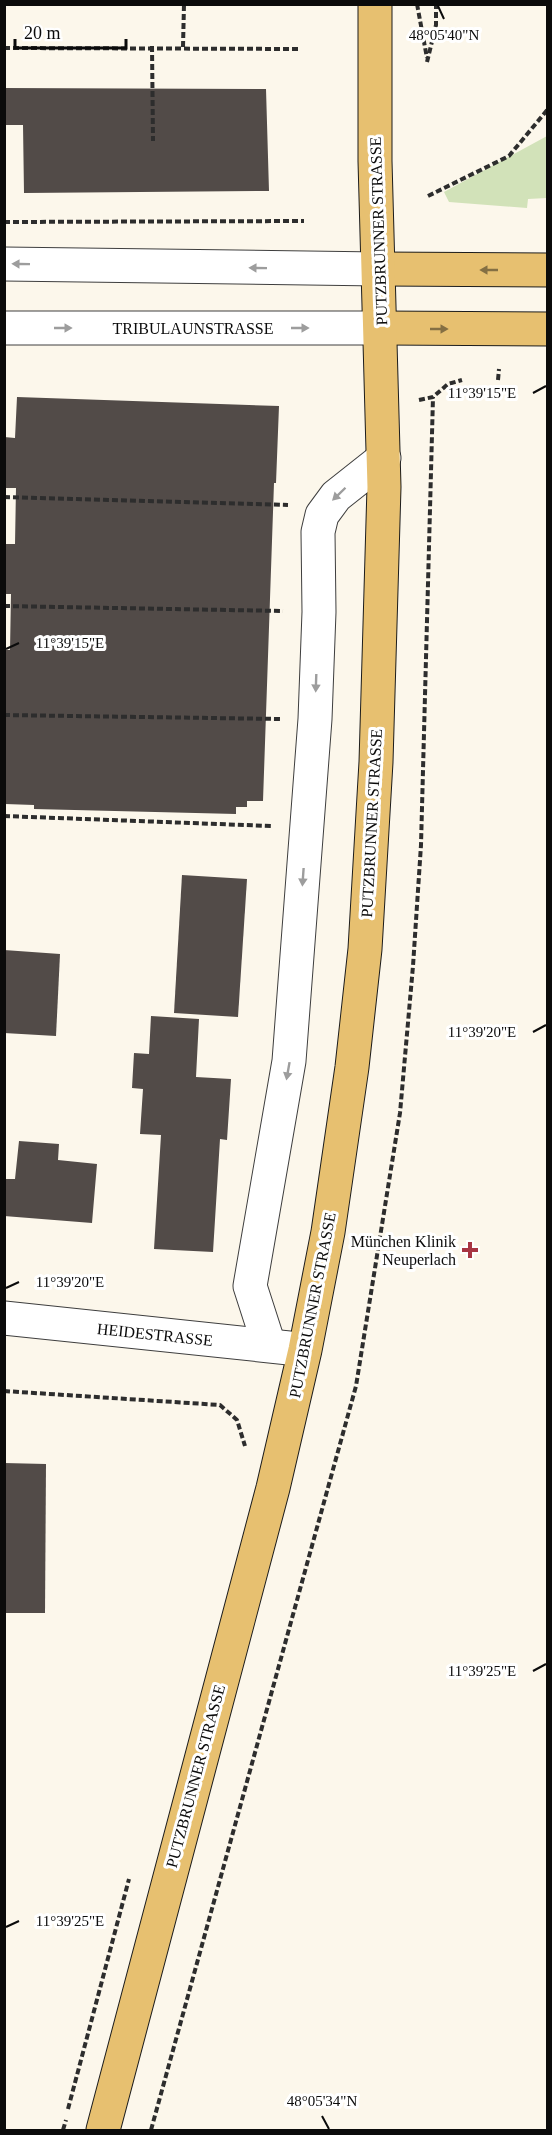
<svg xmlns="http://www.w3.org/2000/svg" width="552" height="2135" viewBox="0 0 552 2135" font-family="'Times New Roman',serif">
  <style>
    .green { fill: #d2e2b9 }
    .building { fill: #524b48 }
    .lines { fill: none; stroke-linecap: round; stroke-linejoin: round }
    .minor-casing { stroke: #3e3e3e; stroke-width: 35 }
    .major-casing { stroke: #1c1c1c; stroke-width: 35 }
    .path { stroke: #2d2d2d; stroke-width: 4; stroke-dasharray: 6 3; stroke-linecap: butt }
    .minor { stroke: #fff; stroke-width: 33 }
    .major { stroke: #e7c070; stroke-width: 33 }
    .oneway { fill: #9d9d9d }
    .oneway2 { fill: #846f43 }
    .ticks { fill: none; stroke: #0b0b0b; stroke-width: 2 }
    .poi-dot { fill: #a83544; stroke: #fff; stroke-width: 2 }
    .labels { text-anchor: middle; stroke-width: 6; stroke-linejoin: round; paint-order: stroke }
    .street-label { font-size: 16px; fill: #0b0b0b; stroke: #fff }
    .poi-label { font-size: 16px; fill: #0b0b0b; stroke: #fff; text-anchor: end }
    .ticks-label { font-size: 15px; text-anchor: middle; fill: #0b0b0b; stroke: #fff; stroke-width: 6; stroke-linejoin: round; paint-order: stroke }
  </style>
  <rect width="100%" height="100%" fill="#fcf7eb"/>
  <path class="green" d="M 547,136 L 547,198 L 528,199 L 527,208 L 449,202 L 444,192 Z"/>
  <g class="building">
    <path d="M 4,88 L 266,89 L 269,191 L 24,193 L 23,125 L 4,125 Z"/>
    <path d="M 17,397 L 279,406 L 276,483 L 274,483 L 263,801 L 247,801 L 247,807 L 236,807 L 236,814 L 34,809 L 34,805 L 5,804 L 4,650 L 10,650 L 11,594 L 4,594 L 4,544 L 15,544 L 16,488 L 4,488 L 4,437 L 15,438 Z"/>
    <path d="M 182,875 L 247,879 L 238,1017 L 174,1013 Z"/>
    <path d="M 4,950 L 60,954 L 56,1036 L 4,1033 Z"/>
    <path d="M 151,1016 L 199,1019 L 196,1077 L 231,1079 L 227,1140 L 220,1139 L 213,1252 L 154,1249 L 161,1135 L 140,1134 L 143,1089 L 132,1088 L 134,1053 L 149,1054 Z"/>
    <path d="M 19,1141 L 59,1144 L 58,1160 L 97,1164 L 92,1223 L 4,1216 L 4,1179 L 15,1179 Z"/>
    <path d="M 4,1463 L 46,1464 L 45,1613 L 4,1613 Z"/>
  </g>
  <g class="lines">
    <defs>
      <g id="minor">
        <path d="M 4,264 L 379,269"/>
        <path d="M 4,328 L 381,328"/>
        <path d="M 4,1318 L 289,1348"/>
        <path d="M 269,1345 L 250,1286 L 289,1061 L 315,719 L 319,612 L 318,532 L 322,515 L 336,496 L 384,458"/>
      </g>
      <g id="major">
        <path d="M 379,269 L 548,270"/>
        <path d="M 381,328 L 548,329"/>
        <path d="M 103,2130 L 273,1488 L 305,1350 L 328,1232 L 352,1067 L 365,949 L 376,762 L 384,487 L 375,161 L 375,4"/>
      </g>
    </defs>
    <use href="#minor" class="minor-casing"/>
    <use href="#major" class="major-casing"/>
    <g class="path">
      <path d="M 417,4 L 427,58"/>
      <path d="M 152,46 L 153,141"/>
      <path d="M 183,47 L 184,4"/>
      <path d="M 4,48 L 300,49"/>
      <path d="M 427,62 L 436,25 L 436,4"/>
      <path d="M 428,196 L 509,156 L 548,109"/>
      <path d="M 4,222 L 304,221"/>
      <path d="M 498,380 L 499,369"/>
      <path d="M 419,400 L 433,397 L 448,384 L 462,380"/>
      <path d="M 4,497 L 288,505"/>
      <path d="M 4,606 L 283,611"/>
      <path d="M 4,715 L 280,719"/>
      <path d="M 4,816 L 271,826"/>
      <path d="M 4,1391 L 220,1405 L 237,1420 L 245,1446"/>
      <path d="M 68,2109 L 129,1879"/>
      <path d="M 63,2130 L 66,2120"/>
      <path d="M 151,2130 L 356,1386 L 400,1113 L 413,966 L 421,845 L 433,397"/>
    </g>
    <use href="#minor" class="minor"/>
    <use href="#major" class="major"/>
  </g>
  <defs><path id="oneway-solid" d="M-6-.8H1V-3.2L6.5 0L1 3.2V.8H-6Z" transform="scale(1.5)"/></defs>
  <g class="oneway">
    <use href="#oneway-solid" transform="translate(21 264) rotate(-179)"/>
    <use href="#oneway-solid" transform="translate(258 268) rotate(-179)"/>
    <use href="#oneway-solid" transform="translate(63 328)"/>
    <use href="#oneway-solid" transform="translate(300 328)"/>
    <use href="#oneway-solid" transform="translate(339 494) rotate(136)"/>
    <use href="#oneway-solid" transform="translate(316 683) rotate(92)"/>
    <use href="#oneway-solid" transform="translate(303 877) rotate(94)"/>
    <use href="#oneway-solid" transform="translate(288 1071) rotate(100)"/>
  </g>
  <g class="oneway2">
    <use href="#oneway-solid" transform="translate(489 270) rotate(-180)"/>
    <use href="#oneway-solid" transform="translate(439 329)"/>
  </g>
  <path class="ticks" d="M 438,6 L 444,19M 533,393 L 546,386M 6,649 L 19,643M 533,1032 L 546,1025M 6,1288 L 19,1282M 533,1671 L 546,1664M 6,1927 L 19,1921M 322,2116 L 329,2129"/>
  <path class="poi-dot" d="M467 1241h6v6h6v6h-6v6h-6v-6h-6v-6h6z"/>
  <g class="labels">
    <g class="street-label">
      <text transform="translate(378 231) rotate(-92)" y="6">PUTZBRUNNER STRASSE</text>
      <text x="193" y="334">TRIBULAUNSTRASSE</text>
      <text transform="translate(371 823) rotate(-87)" y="6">PUTZBRUNNER STRASSE</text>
      <text transform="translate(312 1305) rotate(-79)" y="6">PUTZBRUNNER STRASSE</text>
      <text transform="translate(155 1334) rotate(6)" y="6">HEIDESTRASSE</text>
      <text transform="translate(195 1776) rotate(-75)" y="6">PUTZBRUNNER STRASSE</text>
    </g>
    <g class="poi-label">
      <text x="456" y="1247">München Klinik<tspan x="456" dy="18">Neuperlach</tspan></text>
    </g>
  </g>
  <g class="ticks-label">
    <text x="444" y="40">48°05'40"N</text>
    <text x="482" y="398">11°39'15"E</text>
    <text x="70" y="648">11°39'15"E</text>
    <text x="482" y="1037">11°39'20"E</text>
    <text x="70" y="1287">11°39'20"E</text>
    <text x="482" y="1676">11°39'25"E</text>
    <text x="70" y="1926">11°39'25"E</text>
    <text x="322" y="2106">48°05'34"N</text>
  </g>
  <rect width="552" height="2135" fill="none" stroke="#0b0b0b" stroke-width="12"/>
  <path d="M15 39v9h111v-9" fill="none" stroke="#0b0b0b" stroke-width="3"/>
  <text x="24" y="39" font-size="18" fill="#0b0b0b" stroke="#ffffff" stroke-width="4.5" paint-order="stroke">20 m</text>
</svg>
